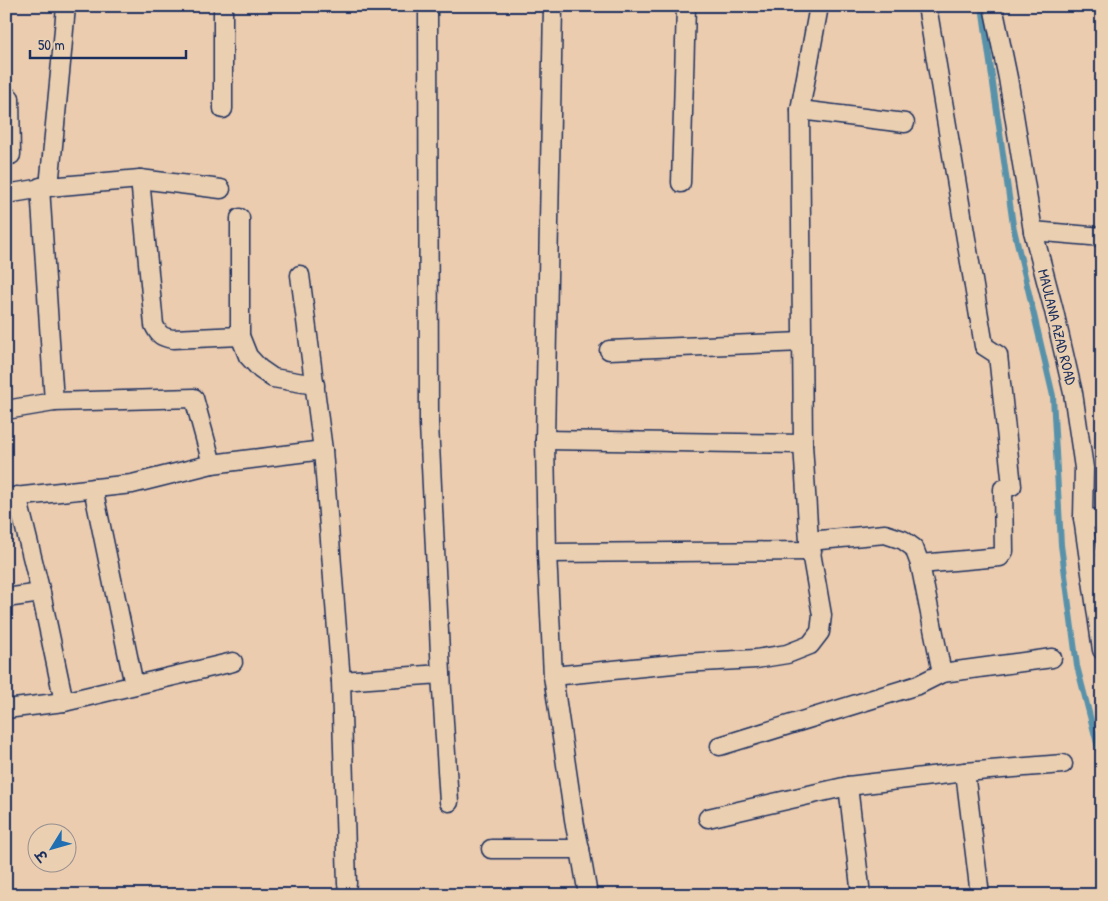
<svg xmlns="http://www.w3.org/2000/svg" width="1108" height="901" viewBox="0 0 1108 901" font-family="'Patrick Hand','Playpen Sans Deva',sans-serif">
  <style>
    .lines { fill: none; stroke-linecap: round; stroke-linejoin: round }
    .stream { stroke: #5992aa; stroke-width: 6 }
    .minor-casing { stroke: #1b2f5e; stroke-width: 21 }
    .minor { stroke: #eacfb1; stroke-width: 18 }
    .labels { text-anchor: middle; stroke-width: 4.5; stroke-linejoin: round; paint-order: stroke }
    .street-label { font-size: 15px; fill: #1b2f5e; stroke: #eacfb1 }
  </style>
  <rect width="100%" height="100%" fill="#ecccaf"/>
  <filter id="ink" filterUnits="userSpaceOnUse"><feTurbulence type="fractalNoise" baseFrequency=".02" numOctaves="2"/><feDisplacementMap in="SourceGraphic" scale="10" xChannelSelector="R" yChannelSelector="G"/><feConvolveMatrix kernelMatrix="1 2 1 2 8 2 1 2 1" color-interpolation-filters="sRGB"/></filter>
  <g filter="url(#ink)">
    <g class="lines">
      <path class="stream" d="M 982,6 L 1013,225 L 1053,396 L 1061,545 L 1077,666 L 1102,763"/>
      <defs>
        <g id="minor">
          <path d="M 66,6 L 62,52 L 49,187 L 140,179 L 221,189"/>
          <path d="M 223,6 L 223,109"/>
          <path d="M 553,6 L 545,440 L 547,553 L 553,676 L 683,663 L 756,659 L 787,654 L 810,645 L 820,632 L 822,615 L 809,541 L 803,444 L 800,110 L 819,6"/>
          <path d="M 993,6 L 1008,78 L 1033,231 L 1054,311 L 1073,393 L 1084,468 L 1083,518 L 1102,650"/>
          <path d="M 6,98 L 10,98 L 11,155"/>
          <path d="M 800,110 L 905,123"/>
          <path d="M 140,179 L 154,325 C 159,335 161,337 173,339 L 240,336"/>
          <path d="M 681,183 L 686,6"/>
          <path d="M 40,187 L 54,402"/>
          <path d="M 6,194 L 49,187"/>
          <path d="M 240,218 L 240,336 L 248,356 L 260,369 L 273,378 L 315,385"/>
          <path d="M 1033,231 L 1102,237"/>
          <path d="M 300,275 L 323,450 L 341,681 L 347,884"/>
          <path d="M 609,350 L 802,342"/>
          <path d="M 6,410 L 54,402 L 194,398 L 212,464"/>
          <path d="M 545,440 L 803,444"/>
          <path d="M 93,488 L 134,685"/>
          <path d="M 17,496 L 41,593 L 64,702"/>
          <path d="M 6,498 L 132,484 L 212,464 L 323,450"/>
          <path d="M 1083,518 L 1102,519"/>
          <path d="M 809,541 L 885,534 L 903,540 L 914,548 L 920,564 L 942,673"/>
          <path d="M 547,553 L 812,551"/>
          <path d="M 920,564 L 1000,557 L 1004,551 L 1003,489 L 1012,486 L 998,355 L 984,346 L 927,6"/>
          <path d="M 6,598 L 41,593"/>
          <path d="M 441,674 L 449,802"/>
          <path d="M 341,681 L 441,674 L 429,424 L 428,6"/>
          <path d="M 6,709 L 64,702 L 233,662"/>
          <path d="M 720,746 L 918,685 L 942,673 L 1052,658"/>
          <path d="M 965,772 L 980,895"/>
          <path d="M 848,786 L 861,895"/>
          <path d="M 708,818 L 848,786 L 965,772 L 1063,764"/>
          <path d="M 491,849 L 580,849 L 575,826 L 553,676"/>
          <path d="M 580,849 L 588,895"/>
        </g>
      </defs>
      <use href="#minor" class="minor-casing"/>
      <use href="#minor" class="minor"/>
    </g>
  </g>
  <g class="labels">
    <g class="street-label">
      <text transform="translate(1057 327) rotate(76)" y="5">MAULANA AZAD ROAD</text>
    </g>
  </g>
  <rect width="1108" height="901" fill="none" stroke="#eacfb1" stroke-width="25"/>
  <rect x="12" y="12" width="1083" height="876" fill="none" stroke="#1b2f5e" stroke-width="2" filter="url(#ink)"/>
  <g transform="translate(52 848) rotate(233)"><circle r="24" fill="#eacfb1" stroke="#978f90"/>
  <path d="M0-4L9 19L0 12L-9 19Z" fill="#1f6fb2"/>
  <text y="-8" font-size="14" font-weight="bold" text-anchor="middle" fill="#1b2f5e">उ</text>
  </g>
  <path d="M30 50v8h156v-8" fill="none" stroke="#1b2f5e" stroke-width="2.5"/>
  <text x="38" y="50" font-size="15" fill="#1b2f5e" stroke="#eacfb1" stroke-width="4" paint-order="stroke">50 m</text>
</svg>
